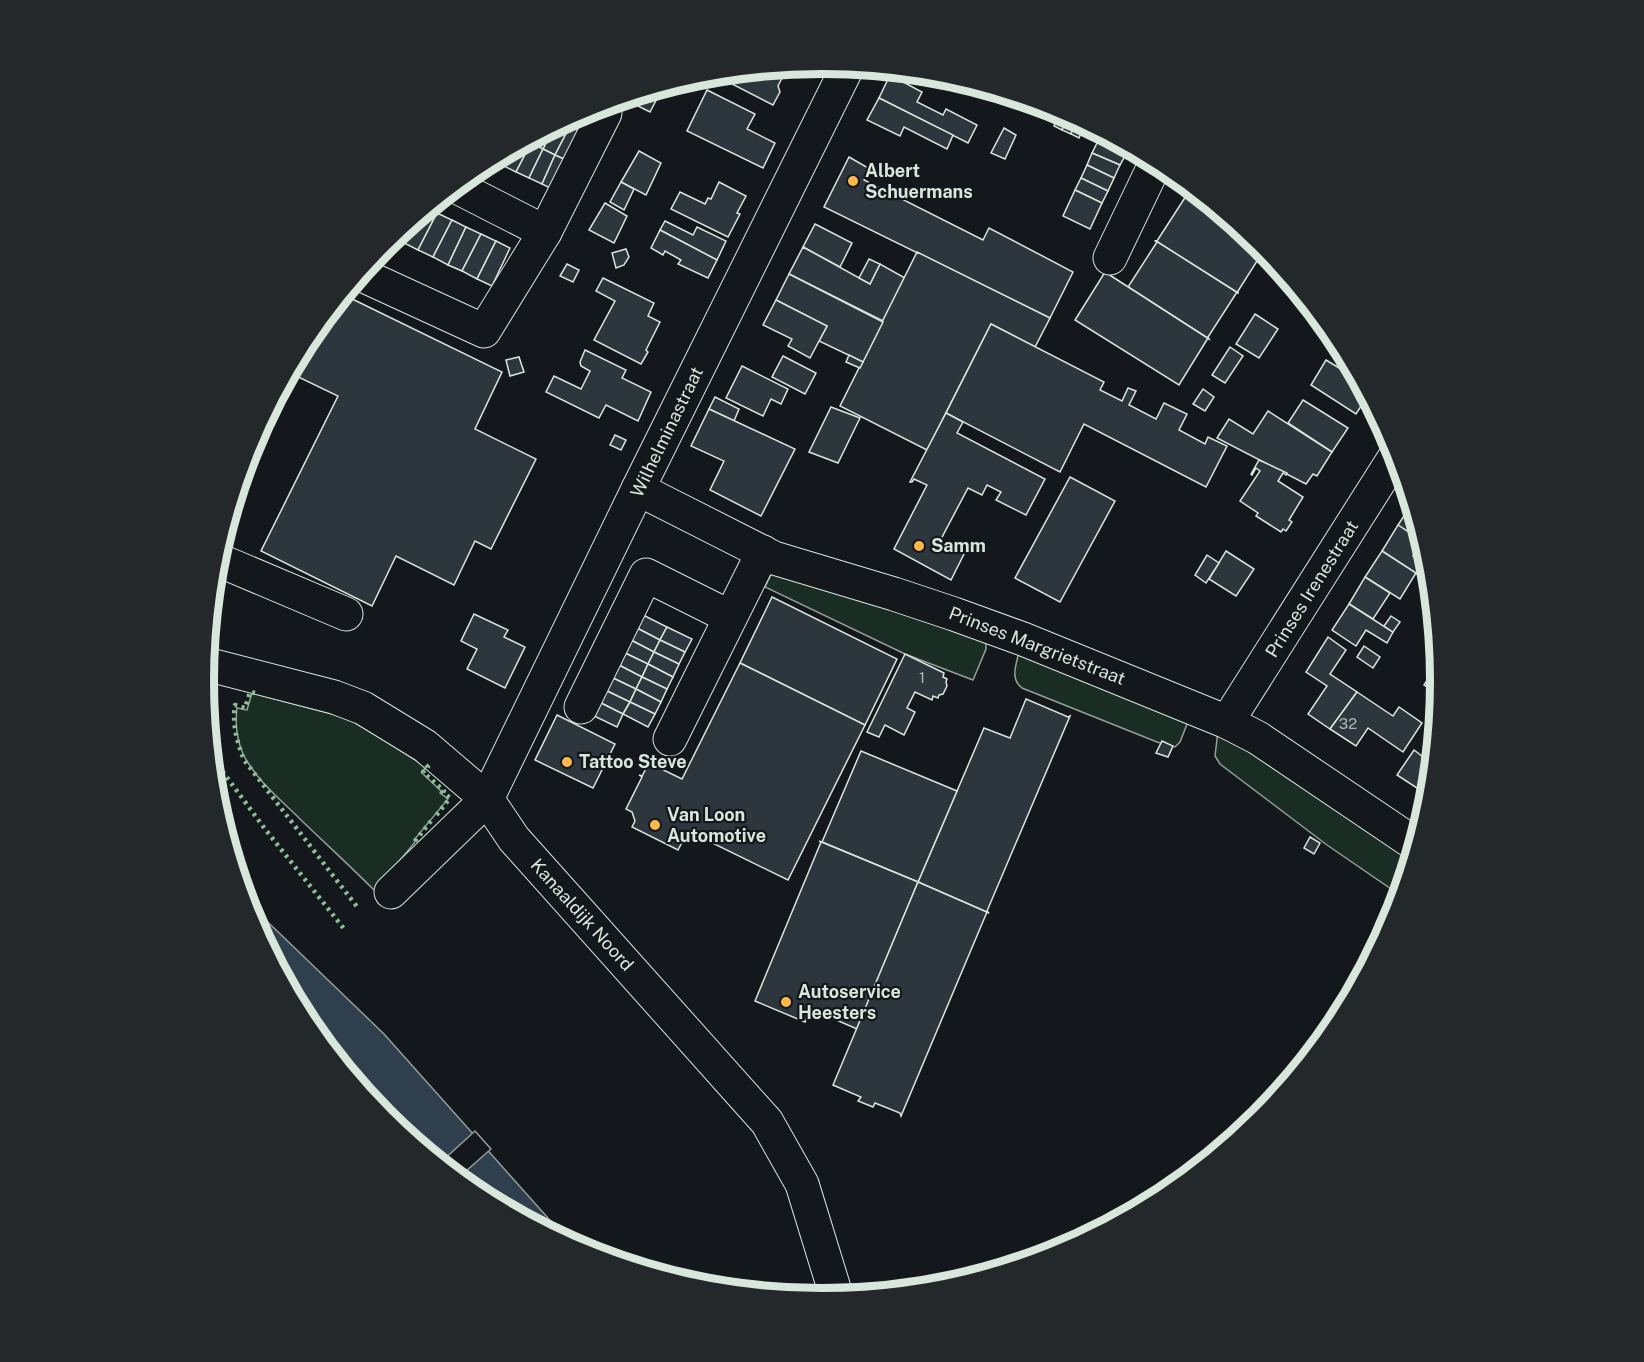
<svg xmlns="http://www.w3.org/2000/svg" width="1644" height="1362" viewBox="0 0 1644 1362" font-family="'Public Sans',sans-serif">
  <style>
    .green { fill: #1a2d24; stroke: #939e99; stroke-width: 1.5 }
    .water { fill: #2f3f4d; stroke: #939e99; stroke-width: 1.5 }
    .pier { fill: #14181c; stroke: #939e99; stroke-width: 1.5 }
    .building { fill: #2c363c; stroke: #d8e6dc; stroke-width: 1.5 }
    .lines { fill: none; stroke-linecap: round; stroke-linejoin: round }
    .minor-casing { stroke: #d8e6dc; stroke-width: 35 }
    .minor { stroke: #14181c; stroke-width: 33 }
    .hedge { stroke: #8ac095; stroke-width: 4.5; stroke-dasharray: 3 4.5; stroke-linecap: butt }
    .poi-dot { fill: #ffb74d; stroke: #14181c; stroke-width: 2 }
    .labels { text-anchor: middle; stroke-width: 4.5; stroke-linejoin: round; paint-order: stroke }
    .number-label { font-size: 15px; fill: #adbab4 }
    .poi-label { font-size: 18px; font-weight: bold; fill: #d8e6dc; stroke: #14181c; text-anchor: start }
    .street-label { font-size: 18px; fill: #d8e6dc; stroke: #14181c }
    .rim { fill: none; stroke: #d8e6dc; stroke-width: 8 }
  </style>
  <rect width="100%" height="100%" fill="#14181c"/>
  <g class="green">
    <path d="M 773,570 L 986,642 L 986,649 L 973,680 L 905,654 L 765,587 Z"/>
    <path d="M 1019,652 L 1189,719 L 1180,742 L 1175,747 L 1157,742 L 1022,688 C 1010,679 1016,665 1019,652 Z"/>
    <path d="M 252,693 L 347,718 L 380,737 L 426,767 L 422,773 L 441,791 L 440,793 L 448,799 L 414,840 L 415,842 L 375,891 C 351,867 326,844 301,820 C 281,800 256,780 243,754 C 237,740 235,724 237,708 L 247,710 Z"/>
    <path d="M 1218,731 L 1410,860 L 1400,895 L 1327,845 L 1220,764 L 1215,756 Z"/>
  </g>
  <path class="water" d="M 246,901 L 384,1034 L 572,1245 L 478,1195 L 385,1118 L 308,1024 L 251,917 Z"/>
  <path class="pier" d="M 475,1131 L 491,1149 L 458,1178 L 440,1163 Z"/>
  <g class="building">
    <path d="M 793,66 L 790,72 L 784,74 L 778,86 L 780,92 L 773,105 L 732,84 L 736,76 L 728,72 Z"/>
    <path d="M 890,75 L 922,92 L 917,102 L 943,115 L 946,109 L 977,125 L 968,143 L 879,98 Z"/>
    <path d="M 663,87 L 650,112 L 630,102 L 633,96 Z"/>
    <path d="M 707,90 L 755,114 L 747,129 L 775,143 L 763,168 L 687,131 Z"/>
    <path d="M 879,98 L 953,135 L 947,149 L 904,127 L 900,136 L 867,120 Z"/>
    <path d="M 1061,111 L 1069,116 L 1062,130 L 1054,126 Z"/>
    <path d="M 1069,116 L 1077,120 L 1071,134 L 1062,130 Z"/>
    <path d="M 1077,120 L 1085,124 L 1079,138 L 1071,134 Z"/>
    <path d="M 563,122 L 570,126 L 555,155 L 543,149 L 554,127 Z"/>
    <path d="M 570,126 L 582,132 L 568,161 L 555,155 Z"/>
    <path d="M 554,127 L 543,149 L 531,143 L 533,138 Z"/>
    <path d="M 1004,128 L 1016,135 L 1005,159 L 991,153 Z"/>
    <path d="M 1102,133 L 1128,147 L 1126,154 L 1098,141 Z"/>
    <path d="M 527,141 L 531,143 L 516,172 L 504,166 L 512,150 Z"/>
    <path d="M 1098,141 L 1126,154 L 1120,165 L 1092,153 Z"/>
    <path d="M 531,143 L 543,149 L 529,178 L 516,172 Z"/>
    <path d="M 543,149 L 555,155 L 542,184 L 529,178 Z"/>
    <path d="M 512,150 L 504,166 L 492,160 Z"/>
    <path d="M 639,151 L 661,163 L 646,195 L 621,182 Z"/>
    <path d="M 1092,153 L 1120,165 L 1114,178 L 1087,165 Z"/>
    <path d="M 555,155 L 568,161 L 554,190 L 542,184 Z"/>
    <path d="M 849,157 L 870,169 L 864,180 L 983,240 L 989,228 L 1073,272 L 1050,318 L 824,207 Z"/>
    <path d="M 1087,165 L 1114,178 L 1108,191 L 1081,178 Z"/>
    <path d="M 1081,178 L 1108,191 L 1102,203 L 1075,190 Z"/>
    <path d="M 621,182 L 634,189 L 624,210 L 610,202 Z"/>
    <path d="M 719,182 L 746,196 L 737,213 L 740,214 L 728,237 L 671,209 L 680,192 L 705,204 L 708,198 L 711,199 Z"/>
    <path d="M 1191,188 L 1244,232 L 1185,195 L 1187,195 Z"/>
    <path d="M 1075,190 L 1102,203 L 1090,229 L 1063,216 Z"/>
    <path d="M 1185,195 L 1244,232 L 1264,250 L 1238,291 L 1238,293 L 1156,241 L 1157,241 L 1186,196 Z"/>
    <path d="M 605,203 L 627,216 L 614,243 L 589,230 Z"/>
    <path d="M 428,209 L 437,213 L 418,250 L 404,243 L 415,219 Z"/>
    <path d="M 437,213 L 452,220 L 433,257 L 418,250 Z"/>
    <path d="M 415,219 L 404,243 L 393,238 Z"/>
    <path d="M 452,220 L 466,227 L 448,265 L 433,257 Z"/>
    <path d="M 665,221 L 693,235 L 697,227 L 726,241 L 717,260 L 660,230 Z"/>
    <path d="M 815,224 L 852,243 L 840,267 L 803,247 Z"/>
    <path d="M 466,227 L 481,234 L 462,271 L 448,265 Z"/>
    <path d="M 660,230 L 717,260 L 708,278 L 678,264 L 681,260 L 665,251 L 663,255 L 651,248 Z"/>
    <path d="M 481,234 L 496,241 L 477,279 L 462,271 Z"/>
    <path d="M 496,241 L 510,248 L 492,286 L 477,279 Z"/>
    <path d="M 1155,241 L 1156,241 L 1238,293 L 1237,292 L 1208,337 L 1209,339 L 1128,287 L 1157,242 Z"/>
    <path d="M 803,247 L 870,284 L 880,264 L 905,278 L 883,321 L 789,274 Z"/>
    <path d="M 626,249 L 629,257 L 624,265 L 616,268 L 612,253 Z"/>
    <path d="M 917,252 L 1050,318 L 1035,347 L 991,324 L 927,450 L 840,406 Z"/>
    <path d="M 869,259 L 880,264 L 870,284 L 859,278 Z"/>
    <path d="M 567,264 L 579,270 L 573,282 L 560,276 Z"/>
    <path d="M 1105,272 L 1209,339 L 1208,338 L 1179,385 L 1075,320 Z"/>
    <path d="M 789,274 L 883,322 L 863,362 L 819,341 L 827,326 L 776,300 Z"/>
    <path d="M 603,278 L 654,303 L 648,316 L 660,322 L 646,350 L 648,352 L 641,364 L 594,340 L 615,301 L 596,291 Z"/>
    <path d="M 344,295 L 502,372 L 475,429 L 536,459 L 491,549 L 475,541 L 454,585 L 396,556 L 372,606 L 261,551 L 338,396 L 290,373 L 308,337 Z"/>
    <path d="M 776,300 L 827,326 L 810,358 L 788,346 L 792,339 L 763,325 Z"/>
    <path d="M 1255,314 L 1278,329 L 1259,358 L 1236,344 Z"/>
    <path d="M 991,324 L 1104,382 L 1100,390 L 1122,401 L 1128,388 L 1136,391 L 1129,405 L 1156,419 L 1164,403 L 1187,414 L 1179,430 L 1205,444 L 1208,437 L 1227,446 L 1206,487 L 1084,424 L 1060,472 L 946,413 Z"/>
    <path d="M 1329,330 L 1339,344 L 1336,349 L 1322,340 Z"/>
    <path d="M 1230,347 L 1243,356 L 1225,383 L 1212,375 Z"/>
    <path d="M 585,350 L 626,370 L 622,378 L 651,392 L 638,421 L 606,405 L 599,418 L 546,392 L 554,376 L 581,389 L 590,371 L 581,366 L 580,362 Z"/>
    <path d="M 849,355 L 863,362 L 860,368 L 846,362 Z"/>
    <path d="M 783,356 L 816,373 L 805,394 L 772,377 Z"/>
    <path d="M 519,357 L 524,372 L 510,376 L 506,360 Z"/>
    <path d="M 1347,359 L 1359,380 L 1341,369 Z"/>
    <path d="M 1326,360 L 1359,380 L 1367,397 L 1356,414 L 1311,385 Z"/>
    <path d="M 742,366 L 788,389 L 781,404 L 771,399 L 763,416 L 726,398 Z"/>
    <path d="M 1203,389 L 1214,397 L 1205,411 L 1193,404 Z"/>
    <path d="M 715,397 L 739,409 L 734,421 L 709,409 Z"/>
    <path d="M 1303,400 L 1348,428 L 1332,452 L 1288,423 Z"/>
    <path d="M 831,407 L 860,418 L 838,463 L 809,452 Z"/>
    <path d="M 709,409 L 795,449 L 761,516 L 710,490 L 724,461 L 691,446 Z"/>
    <path d="M 1268,411 L 1332,452 L 1317,476 L 1313,474 L 1306,484 L 1217,438 L 1229,419 L 1253,434 Z"/>
    <path d="M 946,413 L 963,422 L 957,433 L 1045,479 L 1026,515 L 996,500 L 1001,492 L 987,485 L 982,495 L 968,488 L 940,541 L 964,554 L 951,580 L 894,549 L 927,485 L 914,479 L 912,482 L 910,482 Z"/>
    <path d="M 615,435 L 626,440 L 621,450 L 610,445 Z"/>
    <path d="M 1259,460 L 1287,473 L 1286,475 L 1283,473 L 1278,481 L 1303,497 L 1289,520 L 1292,522 L 1286,531 L 1283,529 L 1281,532 L 1256,516 L 1258,513 L 1240,501 L 1260,471 L 1256,468 L 1252,475 L 1251,474 Z"/>
    <path d="M 1070,477 L 1115,501 L 1060,602 L 1015,578 Z"/>
    <path d="M 1411,505 L 1422,541 L 1398,525 Z"/>
    <path d="M 1398,525 L 1422,541 L 1413,556 L 1429,565 L 1430,575 L 1426,580 L 1382,551 Z"/>
    <path d="M 1226,551 L 1254,569 L 1236,596 L 1209,579 Z"/>
    <path d="M 1382,551 L 1416,573 L 1400,599 L 1365,577 Z"/>
    <path d="M 1207,555 L 1219,563 L 1206,583 L 1195,575 Z"/>
    <path d="M 1365,577 L 1390,593 L 1373,619 L 1349,604 Z"/>
    <path d="M 772,597 L 897,659 L 865,725 L 740,663 Z"/>
    <path d="M 1349,604 L 1393,632 L 1387,643 L 1366,630 L 1356,646 L 1332,630 Z"/>
    <path d="M 474,614 L 508,630 L 504,637 L 525,647 L 505,688 L 467,669 L 477,649 L 461,641 Z"/>
    <path d="M 641,614 L 667,627 L 660,640 L 635,627 Z"/>
    <path d="M 1391,616 L 1400,622 L 1393,632 L 1384,626 Z"/>
    <path d="M 635,627 L 660,640 L 654,652 L 629,639 Z"/>
    <path d="M 667,627 L 692,639 L 685,652 L 660,640 Z"/>
    <path d="M 1328,637 L 1346,650 L 1330,674 L 1357,692 L 1330,729 L 1308,714 L 1327,686 L 1306,672 Z"/>
    <path d="M 629,639 L 654,652 L 648,664 L 623,652 Z"/>
    <path d="M 660,640 L 685,652 L 679,664 L 654,652 Z"/>
    <path d="M 1436,640 L 1438,661 L 1427,654 Z"/>
    <path d="M 1364,646 L 1380,657 L 1373,668 L 1357,657 Z"/>
    <path d="M 623,652 L 648,664 L 642,677 L 617,664 Z"/>
    <path d="M 654,652 L 679,664 L 673,677 L 648,664 Z"/>
    <path d="M 905,654 L 944,673 L 943,677 L 947,679 L 946,682 L 947,686 L 943,694 L 939,695 L 938,698 L 933,696 L 932,700 L 915,692 L 907,708 L 915,712 L 904,735 L 885,725 L 879,737 L 867,732 Z"/>
    <path d="M 740,663 L 865,725 L 788,880 L 688,831 L 678,850 L 632,827 L 635,821 L 632,812 L 626,809 L 642,777 L 639,775 L 642,776 L 649,763 L 682,779 Z"/>
    <path d="M 1438,663 L 1440,681 L 1439,694 L 1424,685 Z"/>
    <path d="M 617,664 L 642,677 L 636,689 L 611,677 Z"/>
    <path d="M 648,664 L 673,677 L 667,689 L 642,677 Z"/>
    <path d="M 611,677 L 636,689 L 630,702 L 605,690 Z"/>
    <path d="M 642,677 L 667,689 L 661,702 L 636,689 Z"/>
    <path d="M 636,689 L 661,702 L 655,714 L 630,702 Z"/>
    <path d="M 605,690 L 630,702 L 623,714 L 599,702 Z"/>
    <path d="M 1357,692 L 1393,716 L 1399,707 L 1422,723 L 1403,752 L 1368,728 L 1356,746 L 1330,729 Z"/>
    <path d="M 1026,699 L 1068,717 L 1070,716 L 987,911 L 989,913 L 918,882 L 984,728 L 1010,738 Z"/>
    <path d="M 599,702 L 623,714 L 617,727 L 592,715 Z"/>
    <path d="M 630,702 L 655,714 L 648,727 L 623,714 Z"/>
    <path d="M 557,715 L 615,744 L 593,788 L 535,760 Z"/>
    <path d="M 1162,741 L 1173,746 L 1168,757 L 1156,753 Z"/>
    <path d="M 1414,750 L 1430,762 L 1432,758 L 1430,782 L 1423,792 L 1397,775 Z"/>
    <path d="M 861,751 L 957,791 L 918,882 L 822,842 Z"/>
    <path d="M 1430,782 L 1429,796 L 1423,792 Z"/>
    <path d="M 1310,837 L 1320,843 L 1314,854 L 1304,848 Z"/>
    <path d="M 819,841 L 918,882 L 857,1029 L 811,1009 L 805,1022 L 755,1001 L 821,842 Z"/>
    <path d="M 918,882 L 989,913 L 987,912 L 901,1116 L 900,1113 L 875,1103 L 873,1107 L 858,1101 L 861,1097 L 833,1085 Z"/>
  </g>
  <g class="lines">
    <defs>
      <g id="minor">
        <path d="M 455,186 L 545,232"/>
        <path d="M 1110,258 L 1156,162"/>
        <path d="M 360,274 L 484,331 L 545,232 L 605,113 L 593,108"/>
        <path d="M 638,489 L 774,558 L 894,594 L 954,614 L 1023,639 L 1227,722 L 1258,738 L 1415,844"/>
        <path d="M 216,559 L 346,614"/>
        <path d="M 206,664 L 334,697 L 363,708 L 425,746 L 487,799 L 514,839 L 767,1122 L 802,1184 L 837,1298"/>
        <path d="M 581,707 L 646,575 L 730,617"/>
        <path d="M 1227,722 L 1396,455"/>
        <path d="M 670,739 L 763,552"/>
        <path d="M 391,892 L 487,799 L 638,489 L 848,66"/>
      </g>
    </defs>
    <use href="#minor" class="minor-casing"/>
    <use href="#minor" class="minor"/>
    <g class="hedge">
      <path d="M 207,680 L 211,681 L 207,711"/>
      <path d="M 255,693 L 250,692 L 245,708 L 235,705 C 232,724 237,742 244,760 L 358,908"/>
      <path d="M 210,744 L 220,768 L 265,829 L 345,930"/>
      <path d="M 426,765 L 428,767 L 423,772 L 444,791 L 443,792 L 450,798 L 435,817"/>
      <path d="M 415,841 L 431,821"/>
    </g>
  </g>
  <g class="poi-dot">
    <circle cx="853" cy="181" r="6"/>
    <circle cx="919" cy="546" r="6"/>
    <circle cx="567" cy="762" r="6"/>
    <circle cx="655" cy="825" r="6"/>
    <circle cx="786" cy="1002" r="6"/>
  </g>
  <g class="labels">
    <g class="number-label">
      <text x="922" y="683">1</text>
      <text x="1348" y="729">32</text>
    </g>
    <g class="poi-label">
      <text x="865" y="177">Albert<tspan x="865" dy="21">Schuermans</tspan></text>
      <text x="931" y="552">Samm</text>
      <text x="579" y="768">Tattoo Steve</text>
      <text x="667" y="821">Van Loon<tspan x="667" dy="21">Automotive</tspan></text>
      <text x="798" y="998">Autoservice<tspan x="798" dy="21">Heesters</tspan></text>
    </g>
    <g class="street-label">
      <text transform="translate(667 432) rotate(-64)" y="6">Wilhelminastraat</text>
      <text transform="translate(1312 589) rotate(-58)" y="6">Prinses Irenestraat</text>
      <text transform="translate(1037 646) rotate(21)" y="6">Prinses Margrietstraat</text>
      <text transform="translate(582 915) rotate(48)" y="6">Kanaaldijk Noord</text>
    </g>
  </g>
  <path d="M0 0H1644V1362H0ZM821 74H823A607 607 0 0 1 1430 681V681A607 607 0 0 1 823 1288H821A607 607 0 0 1 214 681V681A607 607 0 0 1 821 74Z" fill="#24282b" fill-rule="evenodd"/>
  <path class="rim" d="M821 74H823A607 607 0 0 1 1430 681V681A607 607 0 0 1 823 1288H821A607 607 0 0 1 214 681V681A607 607 0 0 1 821 74Z"/>
</svg>
